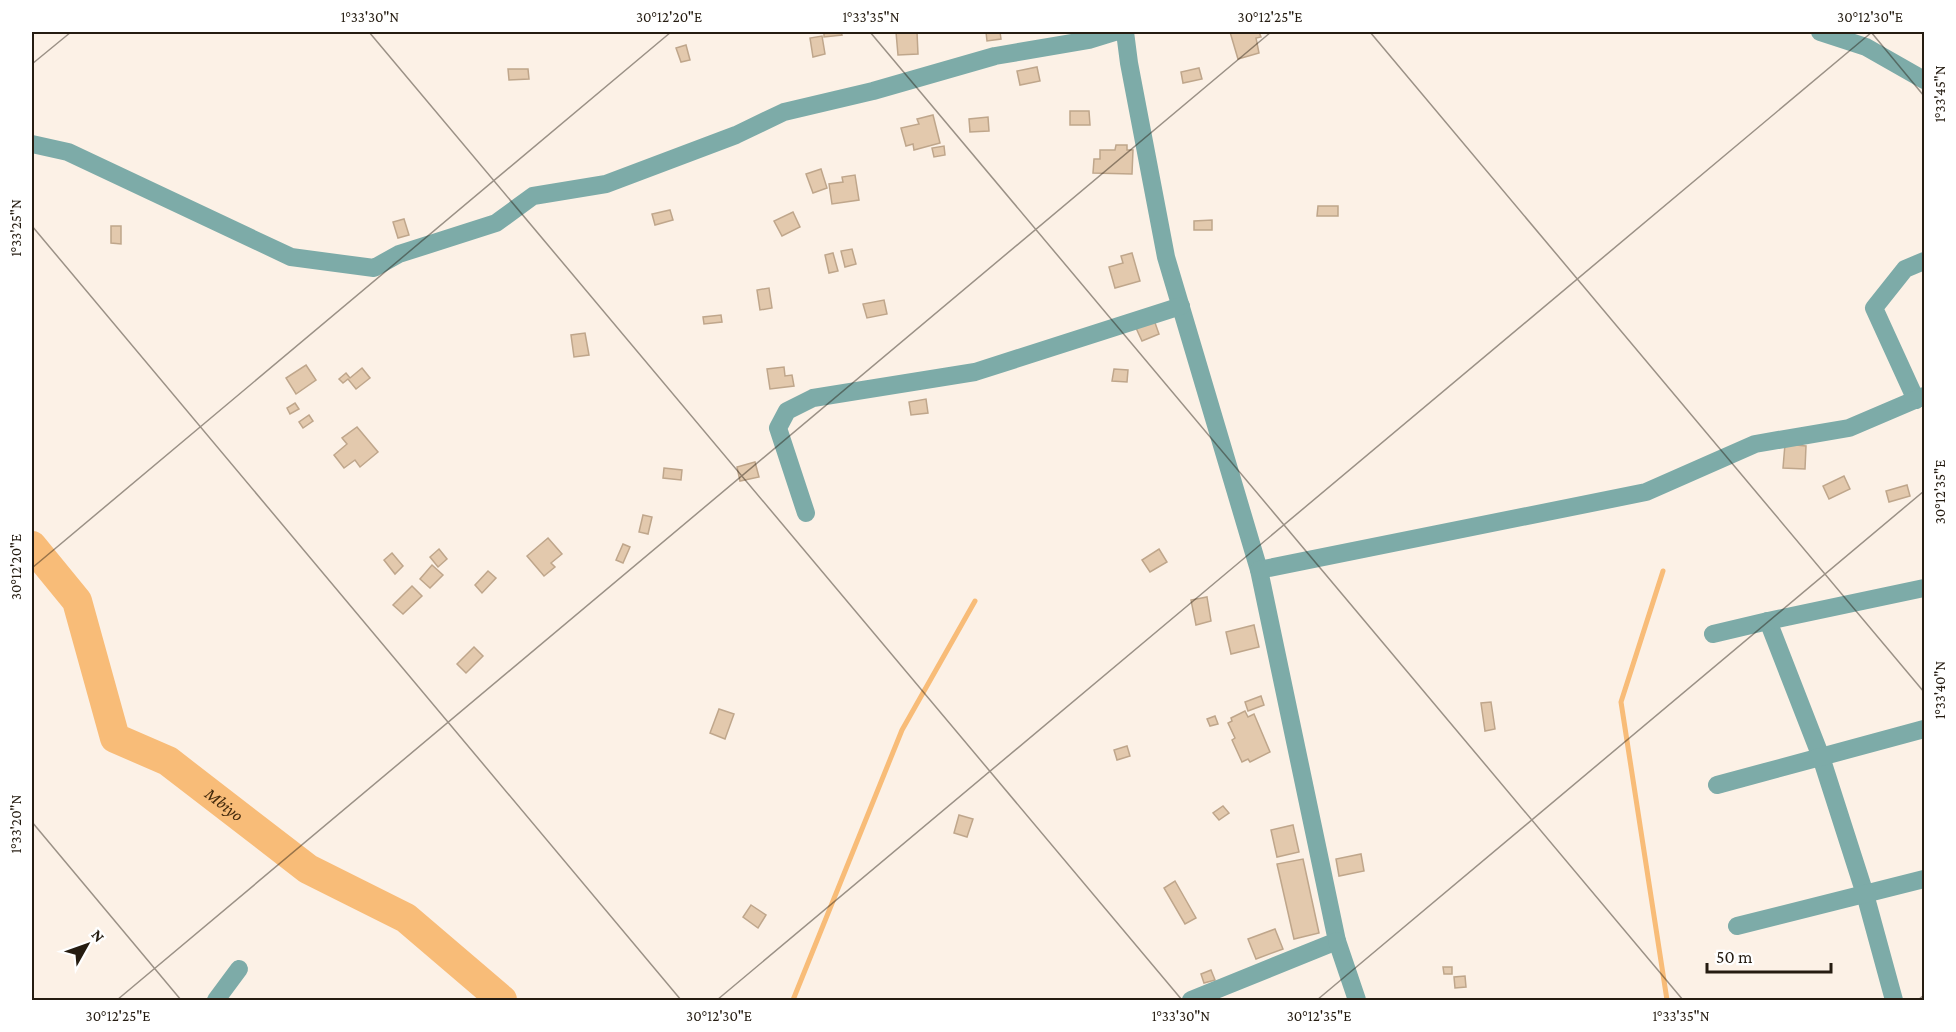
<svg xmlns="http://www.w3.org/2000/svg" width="1956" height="1032" viewBox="0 0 1956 1032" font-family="'Crimson Pro',serif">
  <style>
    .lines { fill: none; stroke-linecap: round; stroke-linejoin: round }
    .stream { stroke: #f8bc78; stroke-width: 5 }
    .river { stroke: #f8bc78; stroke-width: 30 }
    .building { fill: #e3c9ad; stroke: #bfa68b; stroke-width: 1.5 }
    .minor { stroke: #7daba8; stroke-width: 18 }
    .ticks { fill: none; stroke: #251c11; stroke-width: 1.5; stroke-opacity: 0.45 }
    .labels { text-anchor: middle; stroke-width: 4.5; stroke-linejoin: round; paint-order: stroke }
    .water-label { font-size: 18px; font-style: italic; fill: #432a0d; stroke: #fff }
    .neatline { fill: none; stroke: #251c11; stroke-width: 2 }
    .ticks-label { font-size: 15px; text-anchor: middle; fill: #251c11 }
  </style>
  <rect width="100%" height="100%" fill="#fcf1e6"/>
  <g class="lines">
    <g class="stream">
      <path d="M 1663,571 L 1621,702 L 1667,1000"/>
      <path d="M 793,1000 L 902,730 L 975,601"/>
    </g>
    <path class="river" id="s1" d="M 32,546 L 77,601 L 115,738 L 168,761 L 308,869 L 406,918 L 502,1000"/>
  </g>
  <g class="building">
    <path d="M 824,32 L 841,32 L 842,35 L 824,37 Z"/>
    <path d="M 896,32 L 917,32 L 918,54 L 898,55 Z"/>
    <path d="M 986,32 L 1000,32 L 1001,39 L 987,41 Z"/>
    <path d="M 1230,32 L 1259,32 L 1261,37 L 1256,38 L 1259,53 L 1238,59 Z"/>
    <path d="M 822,36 L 825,54 L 813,57 L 810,38 Z"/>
    <path d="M 686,45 L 690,60 L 681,62 L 676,48 Z"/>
    <path d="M 1037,67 L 1040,81 L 1020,85 L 1017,71 Z"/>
    <path d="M 1199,68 L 1202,79 L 1183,83 L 1181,72 Z"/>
    <path d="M 508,69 L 528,69 L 529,79 L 509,80 Z"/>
    <path d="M 1070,111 L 1089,111 L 1090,125 L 1070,125 Z"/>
    <path d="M 933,115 L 940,143 L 914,150 L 913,144 L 906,146 L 901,128 L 919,124 L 917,119 Z"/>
    <path d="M 988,117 L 989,131 L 970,132 L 969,119 Z"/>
    <path d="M 1116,145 L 1127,145 L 1127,150 L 1133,150 L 1132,174 L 1093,173 L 1094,159 L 1100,159 L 1100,150 L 1115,150 Z"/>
    <path d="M 944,146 L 945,155 L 934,157 L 932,148 Z"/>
    <path d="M 821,169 L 827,188 L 813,193 L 806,174 Z"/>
    <path d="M 855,175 L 859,200 L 832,204 L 829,184 L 843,182 L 842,177 Z"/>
    <path d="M 1318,206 L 1338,206 L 1338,216 L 1317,216 Z"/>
    <path d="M 670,210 L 673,220 L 655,225 L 652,214 Z"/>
    <path d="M 793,212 L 800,227 L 782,236 L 774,221 Z"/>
    <path d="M 404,219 L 409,235 L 398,238 L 393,222 Z"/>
    <path d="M 1212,220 L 1212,230 L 1194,230 L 1194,221 Z"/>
    <path d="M 111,226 L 121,226 L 121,244 L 111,243 Z"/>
    <path d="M 852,249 L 856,264 L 845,267 L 841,251 Z"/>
    <path d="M 833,253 L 838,271 L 829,273 L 825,255 Z"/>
    <path d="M 1132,253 L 1140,281 L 1115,288 L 1109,267 L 1123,263 L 1121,256 Z"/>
    <path d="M 769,288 L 772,308 L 760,310 L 757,290 Z"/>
    <path d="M 884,300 L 887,314 L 867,318 L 863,304 Z"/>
    <path d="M 721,315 L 722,322 L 704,324 L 703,317 Z"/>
    <path d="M 1154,320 L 1159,334 L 1142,341 L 1136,328 Z"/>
    <path d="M 585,333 L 589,355 L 574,357 L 571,335 Z"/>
    <path d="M 306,365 L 316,380 L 296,394 L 286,378 Z"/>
    <path d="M 784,367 L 785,376 L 792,375 L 794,386 L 770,389 L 767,369 Z"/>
    <path d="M 362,368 L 370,378 L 356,389 L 348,379 L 343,383 L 339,379 L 346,373 L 350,378 Z"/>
    <path d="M 1114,369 L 1128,370 L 1127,382 L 1112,381 Z"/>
    <path d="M 926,399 L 928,413 L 911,415 L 909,402 Z"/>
    <path d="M 295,403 L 299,409 L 290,414 L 287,408 Z"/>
    <path d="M 309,415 L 313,421 L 303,428 L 299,422 Z"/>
    <path d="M 357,427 L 378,452 L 360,467 L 355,460 L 344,468 L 334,455 L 347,444 L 342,438 Z"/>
    <path d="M 1785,444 L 1806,446 L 1805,469 L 1783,468 Z"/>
    <path d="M 755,462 L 759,477 L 740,481 L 737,467 Z"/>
    <path d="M 664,468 L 682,470 L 681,480 L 663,478 Z"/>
    <path d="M 1844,476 L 1850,489 L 1829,499 L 1823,486 Z"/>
    <path d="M 1907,485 L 1910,496 L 1889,502 L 1886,491 Z"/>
    <path d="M 643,515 L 652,517 L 648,534 L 639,532 Z"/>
    <path d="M 548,538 L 562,554 L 551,563 L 555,567 L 544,576 L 527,556 Z"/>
    <path d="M 623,544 L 630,547 L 623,563 L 616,560 Z"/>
    <path d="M 439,549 L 447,559 L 438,567 L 430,557 Z"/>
    <path d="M 1159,549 L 1167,562 L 1150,572 L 1142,560 Z"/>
    <path d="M 392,553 L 403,566 L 395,574 L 384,560 Z"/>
    <path d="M 432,565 L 443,575 L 430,588 L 420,579 Z"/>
    <path d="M 488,571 L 496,578 L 482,593 L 475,585 Z"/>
    <path d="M 412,586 L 422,596 L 403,614 L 393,605 Z"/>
    <path d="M 1207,597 L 1211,621 L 1196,625 L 1191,600 Z"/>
    <path d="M 1254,625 L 1259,647 L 1231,654 L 1226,632 Z"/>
    <path d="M 474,647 L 483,656 L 466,673 L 457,664 Z"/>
    <path d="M 1261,696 L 1264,705 L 1248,711 L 1245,702 Z"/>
    <path d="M 1491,702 L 1495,729 L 1485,731 L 1481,703 Z"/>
    <path d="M 719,709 L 734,714 L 725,739 L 710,733 Z"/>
    <path d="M 1245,711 L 1248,717 L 1254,714 L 1270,752 L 1250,762 L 1248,759 L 1242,762 L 1232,740 L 1235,738 L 1228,723 L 1232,721 L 1231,718 Z"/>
    <path d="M 1215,716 L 1218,724 L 1210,726 L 1207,719 Z"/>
    <path d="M 1127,746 L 1130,756 L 1117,760 L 1114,750 Z"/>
    <path d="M 1223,806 L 1229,813 L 1219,820 L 1213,813 Z"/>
    <path d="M 959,815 L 973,819 L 967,837 L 954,833 Z"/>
    <path d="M 1293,825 L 1299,852 L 1277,857 L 1271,830 Z"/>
    <path d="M 1361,854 L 1364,871 L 1339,876 L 1336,859 Z"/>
    <path d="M 1303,859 L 1319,933 L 1294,939 L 1277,864 Z"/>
    <path d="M 1175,881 L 1196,918 L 1185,924 L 1164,888 Z"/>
    <path d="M 751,905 L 766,915 L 758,928 L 743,917 Z"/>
    <path d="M 1275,929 L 1283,949 L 1256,959 L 1248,939 Z"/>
    <path d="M 1443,967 L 1452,967 L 1452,974 L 1444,974 Z"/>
    <path d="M 1211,970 L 1215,980 L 1204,983 L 1201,974 Z"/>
    <path d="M 1465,976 L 1466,987 L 1455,988 L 1454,977 Z"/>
  </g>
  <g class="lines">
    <g class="minor">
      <path d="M 1125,32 L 1129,63 L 1166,257 L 1259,570 L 1337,941 L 1191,1000"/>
      <path d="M 1820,32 L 1866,47 L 1924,80"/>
      <path d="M 32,144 L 68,152 L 291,257 L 374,268 L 399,254 L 496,223 L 533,196 L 606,184 L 736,135 L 784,112 L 873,91 L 995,56 L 1089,40 L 1115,32"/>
      <path d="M 1916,400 L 1874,308 L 1905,269 L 1924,261"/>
      <path d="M 806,513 L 778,428 L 787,411 L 813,398 L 975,372 L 1181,306"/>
      <path d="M 1259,570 L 1646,492 L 1755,444 L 1849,428 L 1924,396"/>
      <path d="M 1768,621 L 1821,757 L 1865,894 L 1894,1000"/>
      <path d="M 1713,634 L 1768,621 L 1924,588"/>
      <path d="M 1717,785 L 1924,729"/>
      <path d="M 1737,926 L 1924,879"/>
      <path d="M 1337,941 L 1357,1000"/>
      <path d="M 216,1000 L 239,969"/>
    </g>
  </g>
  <path class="ticks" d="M 369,32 L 1182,1000M 870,32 L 1683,1000M 1370,32 L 1924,692M 1871,32 L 1924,96M 32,64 L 71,32M 32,226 L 681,1000M 32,568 L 671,32M 32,822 L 181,1000M 117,1000 L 1271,32M 717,1000 L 1872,32M 1317,1000 L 1924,491M 1918,1000 L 1924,995"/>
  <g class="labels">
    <g class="water-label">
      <text dy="6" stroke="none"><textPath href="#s1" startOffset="342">Mbiyo</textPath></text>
    </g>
  </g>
  <rect width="1956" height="1032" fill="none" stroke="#ffffff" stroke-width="66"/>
  <g transform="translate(87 945) rotate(50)" stroke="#ffffff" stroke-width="4.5" paint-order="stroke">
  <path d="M0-4.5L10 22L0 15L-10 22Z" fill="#251c11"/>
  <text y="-9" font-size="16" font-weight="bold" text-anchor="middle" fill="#251c11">N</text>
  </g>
  <path d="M1707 963v9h124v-9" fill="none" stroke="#251c11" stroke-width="3"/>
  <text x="1716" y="963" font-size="18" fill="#251c11" stroke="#ffffff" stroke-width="4.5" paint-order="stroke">50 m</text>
  <rect x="33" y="33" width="1890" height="966" class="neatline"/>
  <g class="ticks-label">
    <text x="370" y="22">1°33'30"N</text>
    <text x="669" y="22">30°12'20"E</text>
    <text x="871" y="22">1°33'35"N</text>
    <text x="1270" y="22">30°12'25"E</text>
    <text x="1870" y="22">30°12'30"E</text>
    <text transform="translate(1940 94) rotate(-90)" y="5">1°33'45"N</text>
    <text transform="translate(16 228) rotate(-90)" y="5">1°33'25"N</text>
    <text transform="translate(1940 492) rotate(-90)" y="5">30°12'35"E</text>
    <text transform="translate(16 567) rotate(-90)" y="5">30°12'20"E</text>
    <text transform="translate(1940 690) rotate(-90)" y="5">1°33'40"N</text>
    <text transform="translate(16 824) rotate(-90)" y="5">1°33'20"N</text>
    <text x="118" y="1021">30°12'25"E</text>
    <text x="719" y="1021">30°12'30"E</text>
    <text x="1181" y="1021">1°33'30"N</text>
    <text x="1319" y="1021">30°12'35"E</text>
    <text x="1681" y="1021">1°33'35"N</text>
  </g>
</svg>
